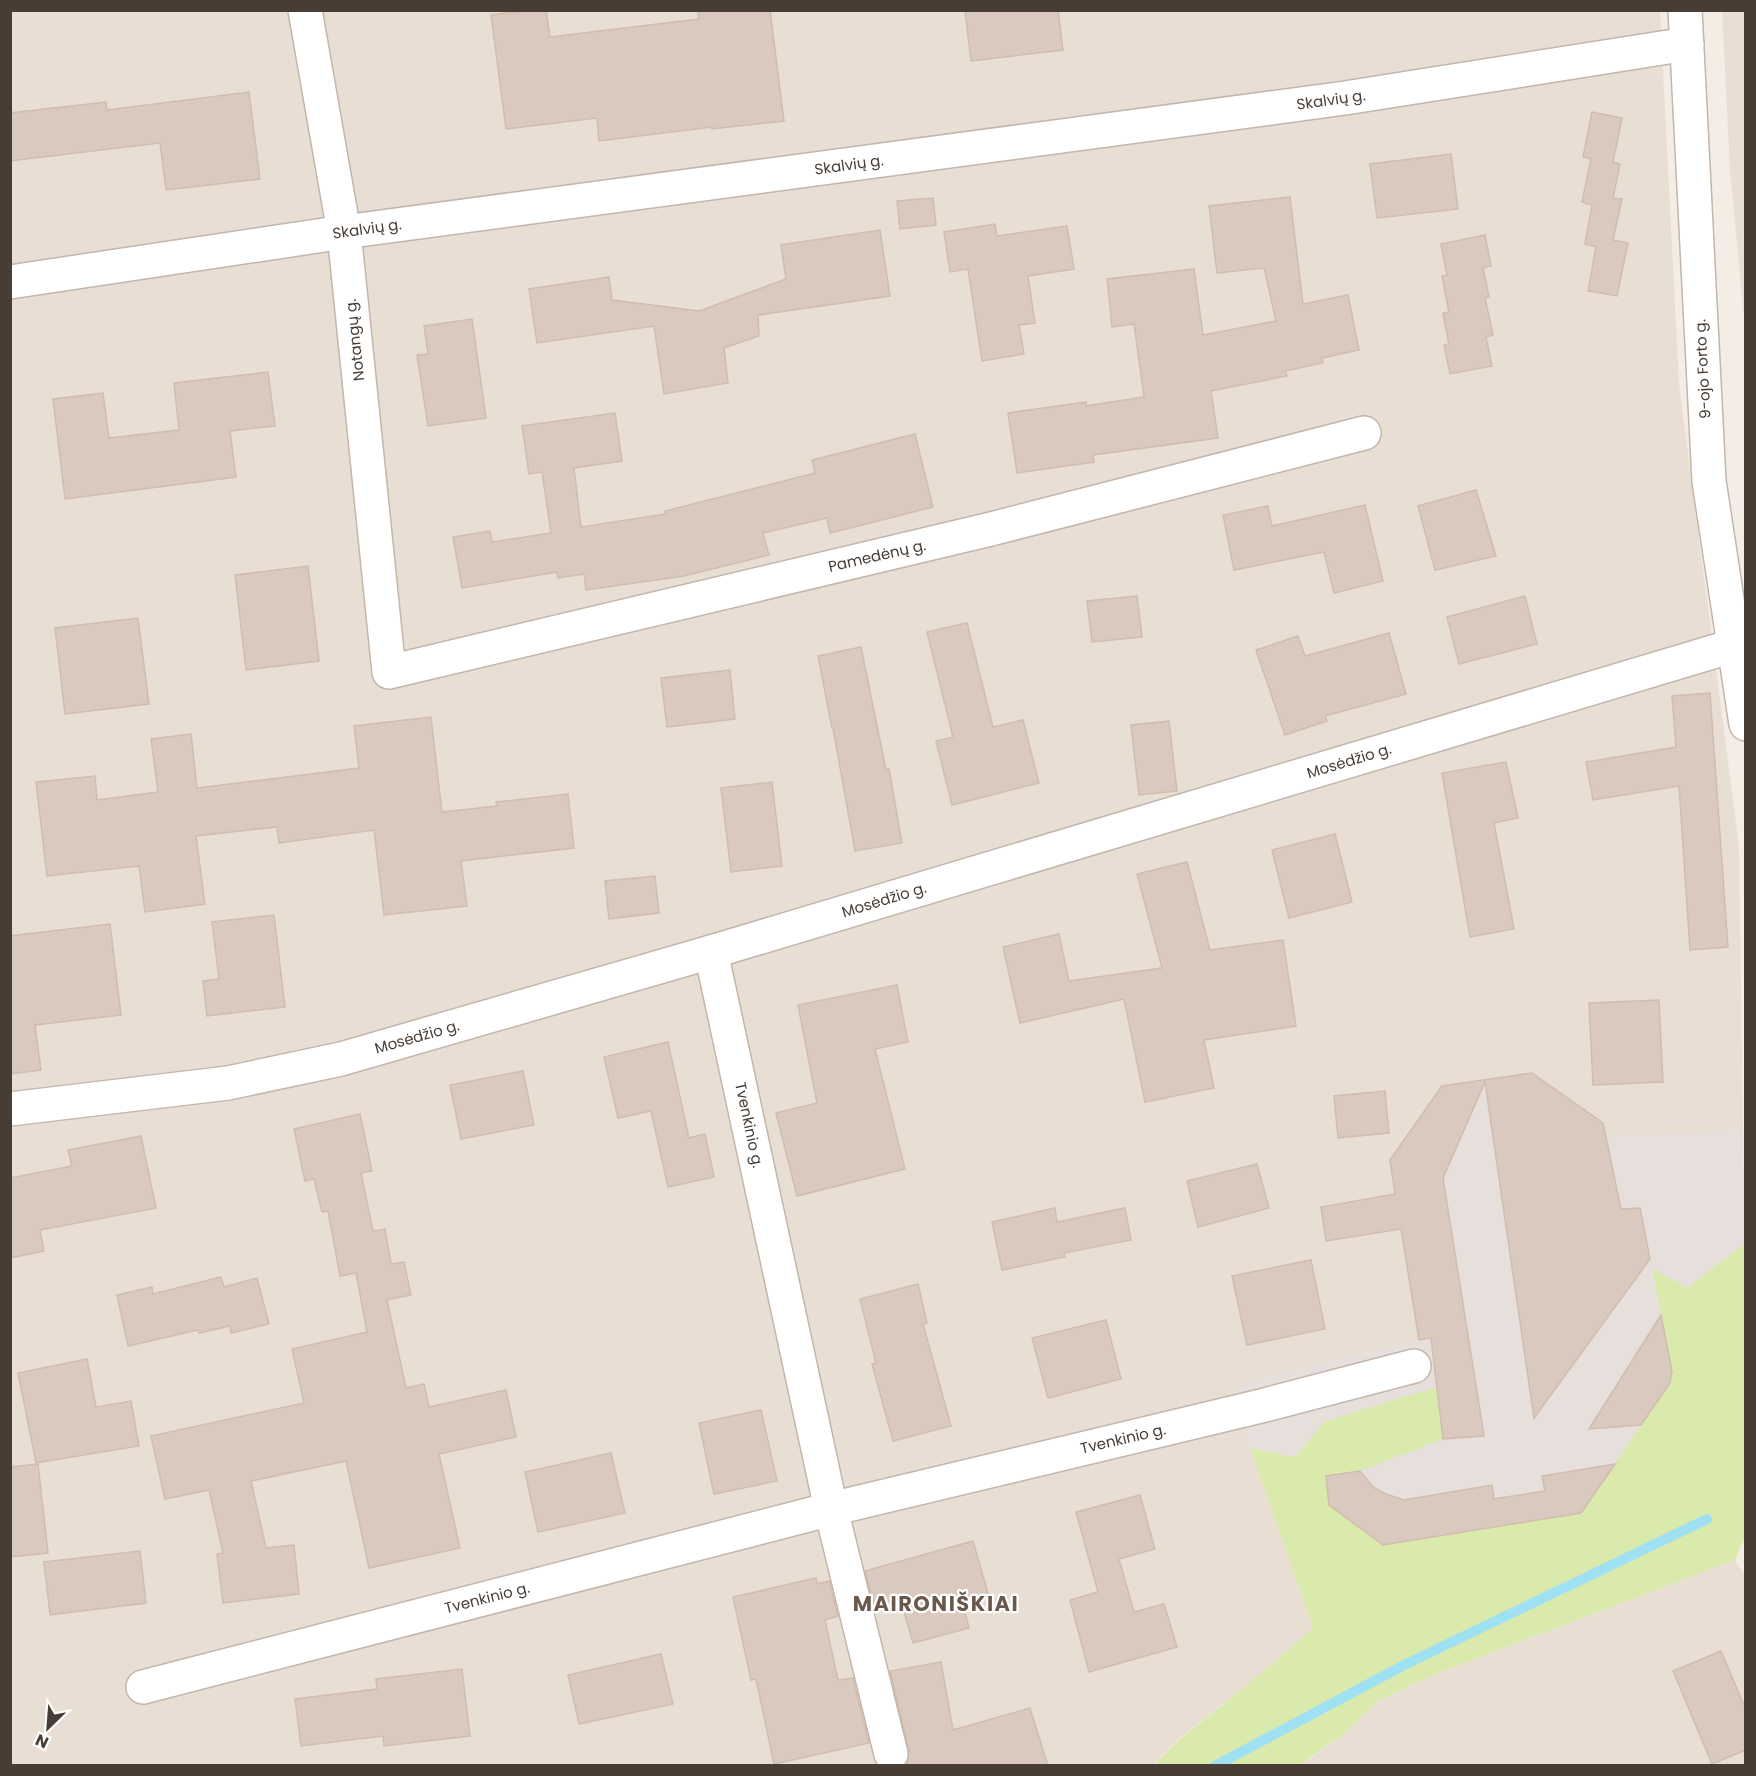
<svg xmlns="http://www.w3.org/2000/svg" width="1756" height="1776" viewBox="0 0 1756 1776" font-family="Poppins,sans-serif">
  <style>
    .residential { fill: #e8ded4 }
    .industrial { fill: #e6dfdb }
    .green { fill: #daeaad }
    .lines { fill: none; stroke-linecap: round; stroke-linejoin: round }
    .stream { stroke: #a0e0f3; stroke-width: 10 }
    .building { fill: #d9c9be; stroke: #d1bdae; stroke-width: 1.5 }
    .minor-casing { stroke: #c3b6ab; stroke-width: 36 }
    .minor { stroke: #fff; stroke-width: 33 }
    .labels { text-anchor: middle; stroke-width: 4.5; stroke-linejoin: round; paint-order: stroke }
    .street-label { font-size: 15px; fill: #473d35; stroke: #fff }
    .district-label { font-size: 21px; font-weight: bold; letter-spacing: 1.5px; fill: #6a584c; stroke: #fff }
  </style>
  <rect width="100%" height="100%" fill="#f4ede6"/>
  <g class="residential">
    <path d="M 11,11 L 1660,11 L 1679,384 L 1739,846 L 1743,1127 L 1718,1133 L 1606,1136 L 1419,1340 L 1235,1385 L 1250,1448 L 1313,1628 L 1251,1682 L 1181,1737 L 1153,1765 L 11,1766 Z"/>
    <path d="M 1722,11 L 1745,11 L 1745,328 L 1730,170 Z"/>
    <path d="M 1735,1560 L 1745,1576 L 1745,1765 L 1300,1766 L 1347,1731 L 1378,1701 L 1435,1674 Z"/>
  </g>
  <path class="industrial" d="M 1532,1073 L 1603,1123 L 1606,1136 L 1718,1133 L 1743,1127 L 1745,1243 L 1687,1288 L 1652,1270 L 1672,1371 L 1670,1383 L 1581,1513 L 1383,1545 L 1329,1505 L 1326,1476 L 1360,1471 L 1325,1421 L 1295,1457 L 1250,1448 L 1235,1385 L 1419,1340 L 1390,1160 L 1442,1086 Z"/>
  <path class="green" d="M 1745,1243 L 1746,1535 L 1735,1560 L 1435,1674 L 1378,1701 L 1347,1731 L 1300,1765 L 1153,1766 L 1181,1738 L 1251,1682 L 1313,1628 L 1250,1448 L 1295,1457 L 1325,1421 L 1437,1387 L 1443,1439 L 1360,1471 L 1327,1476 L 1329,1505 L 1383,1545 L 1581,1513 L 1670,1383 L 1672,1371 L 1652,1269 L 1687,1288 Z"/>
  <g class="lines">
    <path class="stream" d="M 1215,1766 L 1404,1665 L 1707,1519"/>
  </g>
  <g class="building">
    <path d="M 531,10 L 546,10 L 550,37 L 699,19 L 698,10 L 770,10 L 784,121 L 712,129 L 712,127 L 599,141 L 597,118 L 506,129 L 491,15 Z"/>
    <path d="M 965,10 L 1058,10 L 1063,50 L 971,61 Z"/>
    <path d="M 249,92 L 260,179 L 166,190 L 160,143 L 10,161 L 10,113 L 106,102 L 107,110 Z"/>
    <path d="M 1592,112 L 1622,118 L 1613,162 L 1620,164 L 1613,198 L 1622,199 L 1613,240 L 1628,243 L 1617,296 L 1588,291 L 1596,247 L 1585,244 L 1592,205 L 1582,202 L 1591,159 L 1583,157 Z"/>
    <path d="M 1451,154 L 1458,209 L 1377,218 L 1370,164 Z"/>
    <path d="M 1290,197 L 1303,304 L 1348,295 L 1359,350 L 1322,358 L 1323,363 L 1285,371 L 1287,376 L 1211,391 L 1218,438 L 1093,455 L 1094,462 L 1017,473 L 1008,413 L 1086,402 L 1086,406 L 1144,397 L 1134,324 L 1112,327 L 1107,279 L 1194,269 L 1203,335 L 1276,321 L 1264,268 L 1217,273 L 1209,206 Z"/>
    <path d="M 933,198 L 936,225 L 900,229 L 897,201 Z"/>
    <path d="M 995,224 L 997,236 L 1067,226 L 1074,269 L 1028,276 L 1035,323 L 1019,325 L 1024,354 L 982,361 L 968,269 L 950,272 L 944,232 Z"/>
    <path d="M 880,230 L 890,296 L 758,315 L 759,336 L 724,348 L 728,383 L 664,394 L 654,326 L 537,343 L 529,289 L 609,277 L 612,300 L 699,311 L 786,279 L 781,245 Z"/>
    <path d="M 1485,235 L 1491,266 L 1483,268 L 1489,297 L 1485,298 L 1493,335 L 1486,337 L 1492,366 L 1450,374 L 1444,345 L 1449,344 L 1443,313 L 1449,312 L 1442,276 L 1447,275 L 1441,244 Z"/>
    <path d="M 472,319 L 486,418 L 428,426 L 417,355 L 428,354 L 424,326 Z"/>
    <path d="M 268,372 L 275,426 L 230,431 L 236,477 L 65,499 L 53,399 L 103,393 L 109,438 L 179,430 L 174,383 Z"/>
    <path d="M 615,413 L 622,461 L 574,468 L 581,527 L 666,514 L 665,511 L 815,473 L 812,460 L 915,434 L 933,507 L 830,533 L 827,518 L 763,533 L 769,555 L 684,576 L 586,590 L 584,574 L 558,578 L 557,572 L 462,588 L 453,537 L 490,531 L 492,542 L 551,533 L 542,472 L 529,474 L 522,426 Z"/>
    <path d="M 1476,490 L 1496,556 L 1435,570 L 1418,506 Z"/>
    <path d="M 1365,505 L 1383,581 L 1334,593 L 1324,552 L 1234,570 L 1223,515 L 1268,506 L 1272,526 Z"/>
    <path d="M 308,566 L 319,661 L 246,670 L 235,575 Z"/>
    <path d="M 1137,596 L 1142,637 L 1092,642 L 1087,601 Z"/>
    <path d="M 1525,596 L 1537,644 L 1459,664 L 1447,617 Z"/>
    <path d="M 138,618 L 149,704 L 65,714 L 55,628 Z"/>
    <path d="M 967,623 L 993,727 L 1023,720 L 1039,783 L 952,805 L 936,741 L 953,737 L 927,632 Z"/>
    <path d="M 1389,633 L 1406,694 L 1325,716 L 1327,721 L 1285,735 L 1256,650 L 1298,636 L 1305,656 Z"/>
    <path d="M 861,647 L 886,770 L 889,769 L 902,843 L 855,851 L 833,728 L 832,728 L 818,656 Z"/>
    <path d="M 730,670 L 735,719 L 667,727 L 661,678 Z"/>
    <path d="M 1710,693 L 1728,947 L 1690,950 L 1679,786 L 1593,800 L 1586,762 L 1676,747 L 1672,696 Z"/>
    <path d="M 431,717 L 442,812 L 497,806 L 496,802 L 568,794 L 574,848 L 461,861 L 467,906 L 384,915 L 374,830 L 279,843 L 277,827 L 196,836 L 205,904 L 145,912 L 139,866 L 47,876 L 36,782 L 95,776 L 97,800 L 158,792 L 151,739 L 191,734 L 197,788 L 359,768 L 354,726 Z"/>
    <path d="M 1169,721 L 1177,791 L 1139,795 L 1131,725 Z"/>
    <path d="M 1506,762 L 1518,818 L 1494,823 L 1514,929 L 1470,937 L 1442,773 Z"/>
    <path d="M 772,782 L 782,866 L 731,872 L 721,788 Z"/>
    <path d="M 1335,834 L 1352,902 L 1289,918 L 1272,850 Z"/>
    <path d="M 1187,862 L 1210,950 L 1283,940 L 1296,1026 L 1204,1040 L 1214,1088 L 1145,1102 L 1124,999 L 1020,1023 L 1003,947 L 1059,934 L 1069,981 L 1162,968 L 1137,874 Z"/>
    <path d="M 655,876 L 659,913 L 609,919 L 605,881 Z"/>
    <path d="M 274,915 L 285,1007 L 207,1016 L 203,981 L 219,979 L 212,922 Z"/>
    <path d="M 110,924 L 121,1015 L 35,1025 L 41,1070 L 10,1074 L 10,936 Z"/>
    <path d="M 897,985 L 908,1042 L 875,1049 L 905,1169 L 797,1196 L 776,1113 L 817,1103 L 798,1005 Z"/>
    <path d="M 1659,1000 L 1663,1082 L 1593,1085 L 1589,1003 Z"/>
    <path d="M 668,1042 L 689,1138 L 705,1134 L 714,1177 L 668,1187 L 651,1111 L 618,1118 L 604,1057 Z"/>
    <path d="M 523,1071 L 534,1125 L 461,1139 L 450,1085 Z"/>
    <path d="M 1532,1073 L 1603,1123 L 1621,1209 L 1640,1208 L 1650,1259 L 1534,1418 L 1485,1082 L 1443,1178 L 1484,1436 L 1443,1439 L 1431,1338 L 1419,1340 L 1401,1229 L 1326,1241 L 1321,1207 L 1395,1194 L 1390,1160 L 1442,1086 Z"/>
    <path d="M 1385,1091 L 1389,1133 L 1338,1138 L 1334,1096 Z"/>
    <path d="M 360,1114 L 372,1171 L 361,1173 L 373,1231 L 385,1229 L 391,1264 L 404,1262 L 411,1295 L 387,1300 L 406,1388 L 424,1384 L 429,1407 L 506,1390 L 516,1437 L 439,1454 L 460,1548 L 369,1568 L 346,1461 L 251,1481 L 266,1548 L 294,1545 L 299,1594 L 223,1603 L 217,1554 L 223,1553 L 209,1490 L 165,1499 L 151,1436 L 304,1403 L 292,1349 L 367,1332 L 356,1273 L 340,1276 L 328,1211 L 322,1212 L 314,1179 L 305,1181 L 294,1129 Z"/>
    <path d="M 141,1136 L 156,1208 L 40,1230 L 44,1251 L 10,1258 L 10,1178 L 72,1166 L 68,1150 Z"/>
    <path d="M 1257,1164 L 1269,1208 L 1198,1227 L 1187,1181 Z"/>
    <path d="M 1055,1208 L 1057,1222 L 1125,1208 L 1131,1240 L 1064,1253 L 1065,1257 L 1002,1270 L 992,1222 Z"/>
    <path d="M 1311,1260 L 1325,1329 L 1247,1345 L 1232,1276 Z"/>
    <path d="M 221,1277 L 224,1287 L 257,1278 L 269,1324 L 231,1333 L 230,1326 L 199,1333 L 198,1330 L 128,1346 L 117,1295 L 152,1287 L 153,1294 Z"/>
    <path d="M 918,1284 L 927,1323 L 923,1324 L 951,1426 L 893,1441 L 872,1364 L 876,1363 L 860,1299 Z"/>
    <path d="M 1661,1315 L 1672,1371 L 1670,1383 L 1641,1425 L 1589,1429 Z"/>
    <path d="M 1106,1320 L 1121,1379 L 1048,1398 L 1032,1338 Z"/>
    <path d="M 87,1359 L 96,1407 L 131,1401 L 139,1446 L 36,1463 L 18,1373 Z"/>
    <path d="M 761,1410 L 777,1481 L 714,1494 L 699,1423 Z"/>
    <path d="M 611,1453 L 625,1513 L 538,1532 L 525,1472 Z"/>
    <path d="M 38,1464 L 48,1553 L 10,1557 L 10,1467 Z"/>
    <path d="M 1615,1464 L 1581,1513 L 1383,1545 L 1329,1505 L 1326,1476 L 1360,1471 L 1373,1487 L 1383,1493 L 1404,1500 L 1492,1485 L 1494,1499 L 1545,1491 L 1542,1476 Z"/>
    <path d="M 1140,1495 L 1155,1549 L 1119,1559 L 1134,1612 L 1164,1604 L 1177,1647 L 1089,1672 L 1070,1600 L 1098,1592 L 1076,1512 Z"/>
    <path d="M 973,1541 L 989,1597 L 963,1604 L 969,1628 L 913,1643 L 900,1598 L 874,1606 L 865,1571 Z"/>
    <path d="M 140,1551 L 146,1603 L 50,1615 L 44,1562 Z"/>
    <path d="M 816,1578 L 817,1584 L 829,1581 L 838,1616 L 825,1620 L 838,1680 L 853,1678 L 869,1743 L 774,1764 L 756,1679 L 751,1680 L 733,1597 Z"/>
    <path d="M 1721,1651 L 1746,1710 L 1746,1750 L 1712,1764 L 1673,1671 Z"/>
    <path d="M 661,1654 L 673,1704 L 579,1724 L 568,1675 Z"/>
    <path d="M 941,1662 L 953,1730 L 1030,1708 L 1048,1766 L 907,1766 L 909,1750 L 890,1671 Z"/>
    <path d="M 462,1669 L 470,1736 L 384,1746 L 383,1736 L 301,1746 L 295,1699 L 377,1689 L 376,1679 Z"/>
  </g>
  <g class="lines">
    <defs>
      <g id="minor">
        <path d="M 305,10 L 344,232 L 389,672 L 991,529 L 1364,433"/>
        <path d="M 1685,10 L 1709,481 L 1746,724"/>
        <path d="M 10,282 L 344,232 L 1345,98 L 1687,44"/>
        <path d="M 711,952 L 831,1509 L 891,1754"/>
        <path d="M 10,1109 L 228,1083 L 341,1059 L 711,952 L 1746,642"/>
        <path d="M 143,1687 L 831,1509 L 1261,1406 L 1414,1366"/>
      </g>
    </defs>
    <use href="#minor" class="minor-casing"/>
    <use href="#minor" class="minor"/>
  </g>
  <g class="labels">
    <g class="street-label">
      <text transform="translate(1331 100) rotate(-8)" y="5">Skalvių g.</text>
      <text transform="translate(849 165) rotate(-8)" y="5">Skalvių g.</text>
      <text transform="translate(367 229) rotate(-8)" y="5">Skalvių g.</text>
      <text transform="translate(355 340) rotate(-96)" y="5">Notangų g.</text>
      <text transform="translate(1703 369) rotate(-93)" y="5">9-ojo Forto g.</text>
      <text transform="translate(877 556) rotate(-13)" y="5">Pamedėnų g.</text>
      <text transform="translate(1349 761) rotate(-17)" y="5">Mosėdžio g.</text>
      <text transform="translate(884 900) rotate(-17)" y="5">Mosėdžio g.</text>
      <text transform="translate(417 1037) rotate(-16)" y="5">Mosėdžio g.</text>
      <text transform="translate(749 1125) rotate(78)" y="5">Tvenkinio g.</text>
      <text transform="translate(1123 1439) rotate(-13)" y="5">Tvenkinio g.</text>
      <text transform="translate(487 1598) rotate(-14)" y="5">Tvenkinio g.</text>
    </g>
    <g class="district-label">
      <text x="936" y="1611">MAIRONIŠKIAI</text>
    </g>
  </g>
  <rect width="1756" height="1776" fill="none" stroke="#473d35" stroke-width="24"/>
  <g transform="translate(48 1728) rotate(205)" stroke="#ffffff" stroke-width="4.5" paint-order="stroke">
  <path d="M0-4.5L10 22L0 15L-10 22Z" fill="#473d35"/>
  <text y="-9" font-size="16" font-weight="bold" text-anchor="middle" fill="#473d35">N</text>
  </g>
</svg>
